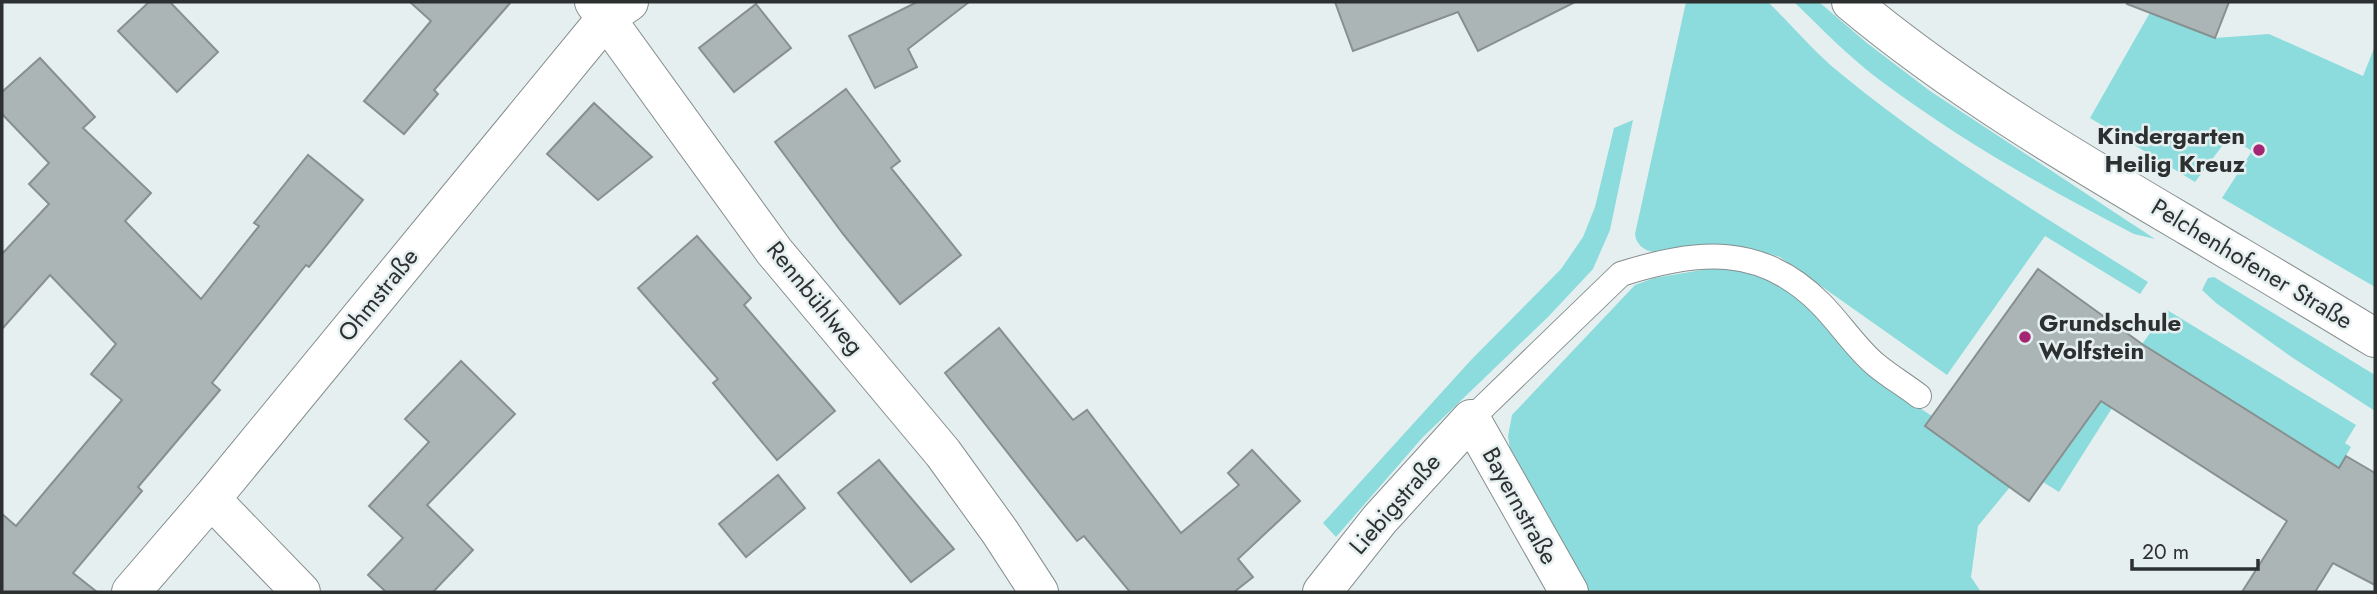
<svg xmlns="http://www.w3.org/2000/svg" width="2377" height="594" viewBox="0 0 2377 594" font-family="Jost,sans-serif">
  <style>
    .green { fill: #8cdcdd }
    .building { fill: #acb5b5; stroke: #878f8f; stroke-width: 2 }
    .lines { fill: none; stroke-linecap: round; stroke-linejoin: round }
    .service-casing { stroke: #868e8e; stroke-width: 26 }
    .minor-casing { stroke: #868e8e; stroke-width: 40 }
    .secondary-casing { stroke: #868e8e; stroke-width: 40 }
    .service { stroke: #fff; stroke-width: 24 }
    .minor { stroke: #fff; stroke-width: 38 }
    .secondary { stroke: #fff; stroke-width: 38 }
    .poi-dot { fill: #a52575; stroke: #e6efef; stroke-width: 2.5 }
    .labels { text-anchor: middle; stroke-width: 5; stroke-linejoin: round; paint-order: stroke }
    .poi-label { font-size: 24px; font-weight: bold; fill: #2d3030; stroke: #e6efef; text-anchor: end }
    .street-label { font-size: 24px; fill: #2d3030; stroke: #e6efef }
  </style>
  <rect width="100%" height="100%" fill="#e6efef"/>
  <g class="green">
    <path d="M 1686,2 L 1768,2 C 1792,25 1814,52 1840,73 C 1936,152 2043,216 2148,282 L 2140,294 L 2045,236 L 1947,375 L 1780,257 L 1744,247 L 1716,245 L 1654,252 C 1644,251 1636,244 1635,234 Z"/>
    <path d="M 1794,2 L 1819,2 L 1867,43 L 1930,91 L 2155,239 L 2134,234 C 2045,188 1958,139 1877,78 C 1847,55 1821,28 1794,2 Z"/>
    <path d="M 2156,2 L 2190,2 L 2181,25 L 2215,38 L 2269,34 L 2363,76 L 2375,46 L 2375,287 L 2222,198 L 2252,151 L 2229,137 L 2195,182 L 2090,118 Z"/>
    <path d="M 1633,120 L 1610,230 L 1593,269 L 1548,317 L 1423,437 L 1336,537 L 1323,523 L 1471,360 L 1561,269 L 1583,237 L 1595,207 L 1614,128 Z"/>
    <path d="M 1720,267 L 1753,271 L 1799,295 L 1874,378 L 1932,416 L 1925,426 L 2010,487 L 1978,526 L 1971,577 L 1981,592 L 1587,592 L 1511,456 L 1508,436 L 1512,415 L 1635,285 L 1654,278 Z"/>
    <path d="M 2214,277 L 2375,375 L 2375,411 L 2293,358 L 2216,303 L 2202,290 L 2208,278 Z"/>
    <path d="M 2167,310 L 2356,425 L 2345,443 L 2351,447 L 2339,468 L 2142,344 Z"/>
    <path d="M 2101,401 L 2112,408 L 2059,492 L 2043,482 Z"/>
  </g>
  <g class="building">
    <path d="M 149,2 L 170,2 L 218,52 L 177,92 L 118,31 Z"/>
    <path d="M 410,2 L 511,2 L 434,90 L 438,94 L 404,134 L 364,101 L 431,21 Z"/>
    <path d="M 917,2 L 969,2 L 908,49 L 917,67 L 875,88 L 849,36 Z"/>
    <path d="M 1335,2 L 1575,2 L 1478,51 L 1458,12 L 1353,51 Z"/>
    <path d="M 2128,2 L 2229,2 L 2215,38 L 2127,4 Z"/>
    <path d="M 756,4 L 791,48 L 734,92 L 699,48 Z"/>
    <path d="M 40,58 L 95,117 L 83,128 L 151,193 L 125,221 L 201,299 L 259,226 L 254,223 L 308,155 L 363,200 L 309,267 L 306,265 L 212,383 L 220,390 L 138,487 L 142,491 L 73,573 L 97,592 L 2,592 L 2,514 L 16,526 L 122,400 L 91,374 L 116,344 L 50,275 L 2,329 L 2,254 L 49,204 L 29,184 L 49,163 L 2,114 L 2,92 Z"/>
    <path d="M 846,89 L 900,161 L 891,168 L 961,255 L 900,304 L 843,234 L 775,142 Z"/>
    <path d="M 594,103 L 652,157 L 598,200 L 547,154 Z"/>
    <path d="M 697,236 L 751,298 L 744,305 L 835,411 L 777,460 L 713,383 L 718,379 L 638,288 Z"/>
    <path d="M 2038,269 L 2142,344 L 2339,468 L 2346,456 L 2375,473 L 2375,585 L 2333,563 L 2315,592 L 2242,592 L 2287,521 L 2101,401 L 2029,501 L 1925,426 Z"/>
    <path d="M 999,328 L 1073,420 L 1087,410 L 1181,533 L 1239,485 L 1228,473 L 1252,450 L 1300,501 L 1238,559 L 1253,577 L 1234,592 L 1130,592 L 1084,536 L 1077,541 L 945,373 Z"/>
    <path d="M 461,361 L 515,414 L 427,505 L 473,550 L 433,592 L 386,592 L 368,575 L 403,538 L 369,506 L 429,442 L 405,419 Z"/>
    <path d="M 879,460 L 954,549 L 911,582 L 838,493 Z"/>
    <path d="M 778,475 L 805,508 L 746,557 L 719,524 Z"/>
  </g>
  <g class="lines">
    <defs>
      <path id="service" d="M 1471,419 L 1621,274 C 1697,250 1761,243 1821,304 C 1840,323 1855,347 1875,364 C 1889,376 1905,385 1919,396"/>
      <g id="minor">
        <path d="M 594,2 L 774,251 L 943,453 L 1000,532 L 1039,592"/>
        <path d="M 211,499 L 301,592"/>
        <path d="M 131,592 L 211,499 L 607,17 L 629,2"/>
        <path d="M 1322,592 L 1380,519 L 1471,419 L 1569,592"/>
      </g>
      <path id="secondary" d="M 1851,2 C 1955,89 2071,157 2188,226 C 2250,263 2313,300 2375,338"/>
    </defs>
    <use href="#service" class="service-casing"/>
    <use href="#minor" class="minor-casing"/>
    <use href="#secondary" class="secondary-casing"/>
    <use href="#service" class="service"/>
    <use href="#minor" class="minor"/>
    <use href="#secondary" class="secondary"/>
  </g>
  <g class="poi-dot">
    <circle cx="2259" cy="150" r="7"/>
    <circle cx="2025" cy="337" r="7"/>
  </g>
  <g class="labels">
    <g class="poi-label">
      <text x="2245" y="144">Kindergarten<tspan x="2245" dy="28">Heilig Kreuz</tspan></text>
      <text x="2039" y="331" text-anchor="start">Grundschule<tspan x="2039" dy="28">Wolfstein</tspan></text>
    </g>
    <g class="street-label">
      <text transform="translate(2252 264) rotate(31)" y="8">Pelchenhofener Straße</text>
      <text transform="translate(378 295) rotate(-51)" y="8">Ohmstraße</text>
      <text transform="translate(815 298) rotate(51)" y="8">Rennbühlweg</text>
      <text transform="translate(1395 504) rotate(-49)" y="8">Liebigstraße</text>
      <text transform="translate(1520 506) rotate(61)" y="8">Bayernstraße</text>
    </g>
  </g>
  <rect width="2377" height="594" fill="none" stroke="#2d3030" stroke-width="7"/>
  <path d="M2132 559v10h126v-10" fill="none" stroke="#2d3030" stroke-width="3.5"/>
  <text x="2142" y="559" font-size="21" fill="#2d3030" stroke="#e6efef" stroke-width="5" paint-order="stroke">20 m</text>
</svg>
